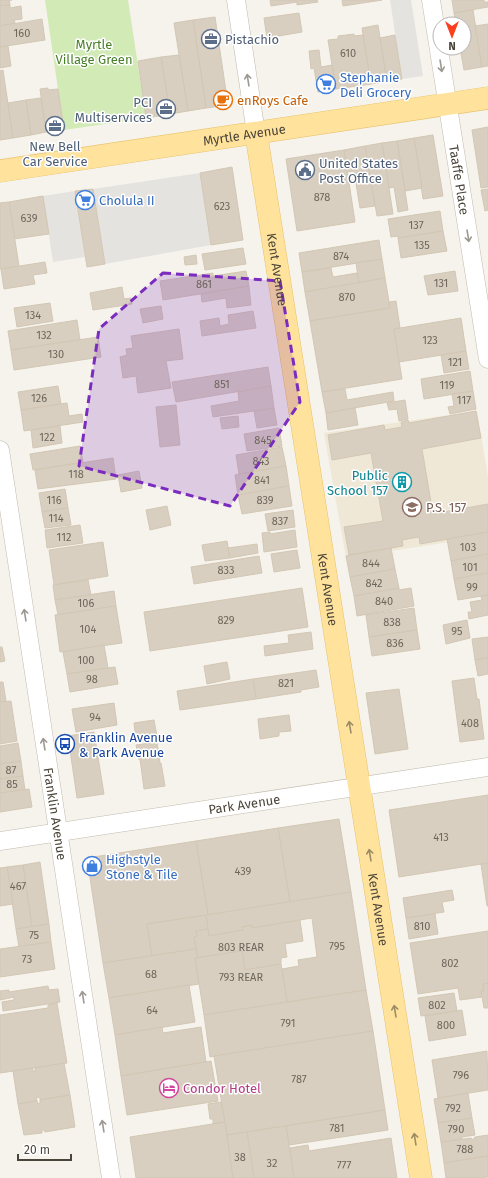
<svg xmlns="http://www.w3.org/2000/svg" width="488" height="1178" viewBox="0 0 488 1178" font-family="'Fira Sans',sans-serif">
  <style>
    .education { fill: #efe8d6 }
    .green { fill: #d2eab5 }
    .parking { fill: #e5e3e0 }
    .building { fill: #d8cfc1; stroke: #d3c7b4 }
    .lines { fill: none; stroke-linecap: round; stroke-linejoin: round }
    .minor-casing { stroke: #c2bbae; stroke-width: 19 }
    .major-casing { stroke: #e6c16a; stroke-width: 23 }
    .minor { stroke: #fff; stroke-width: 18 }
    .major { stroke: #ffe39c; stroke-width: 22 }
    .oneway { stroke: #9c9892 }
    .oneway2 { stroke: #9c8c66 }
    .marked { fill: #7b2cbf; fill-opacity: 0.2; stroke: #7b2cbf; stroke-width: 3; stroke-dasharray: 8 5; stroke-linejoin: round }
    .labels { text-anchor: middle; stroke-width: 3; stroke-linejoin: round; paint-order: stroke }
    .number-label { font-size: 11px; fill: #6e675b }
    .service-label { font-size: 13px; fill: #4e5e75; stroke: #fff; text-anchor: start }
    .park-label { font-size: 13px; fill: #4a7f2a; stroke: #fff }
    .shop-label { font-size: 13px; fill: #366cbe; stroke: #fff; text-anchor: start }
    .food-label { font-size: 13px; fill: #c56008; stroke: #fff; text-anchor: start }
    .street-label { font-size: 13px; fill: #4b4439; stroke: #fff }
    .culture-label { font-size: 13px; fill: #0d838f; stroke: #fff; text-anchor: end }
    .education-label { font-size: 13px; fill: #785e54; stroke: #fff; text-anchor: start }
    .transit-label { font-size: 13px; fill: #164399; stroke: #fff; text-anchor: start }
    .hotel-label { font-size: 13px; fill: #b23c85; stroke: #fff; text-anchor: start }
  </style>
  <rect width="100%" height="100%" fill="#f6f3ec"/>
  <path class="education" d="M 477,411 L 488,477 L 488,536 L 346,558 L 324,433 Z"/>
  <path class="green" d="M 45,0 L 128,0 L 146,118 L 64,130 Z"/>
  <g class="parking">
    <path d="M 390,0 L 411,0 L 423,76 L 402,79 Z"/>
    <path d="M 200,173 L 211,245 L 105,264 L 93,189 Z"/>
    <path d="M 75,191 L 85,257 L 53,262 L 43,196 Z"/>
  </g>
  <g class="building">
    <path d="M 0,0 L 12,0 L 9,0 L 10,5 L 0,6 Z"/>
    <path d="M 270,0 L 317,0 L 318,2 L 297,5 L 297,2 L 271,6 Z"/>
    <path d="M 342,0 L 382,0 L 343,6 Z"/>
    <path d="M 452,0 L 484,0 L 484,2 L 488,2 L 488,7 L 454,13 Z"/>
    <path d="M 10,5 L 10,8 L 21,6 L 22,19 L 14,20 L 15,23 L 0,26 L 0,6 Z"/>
    <path d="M 473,10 L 482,67 L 464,70 L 460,48 L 464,48 L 464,24 L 456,24 L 454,13 Z"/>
    <path d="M 299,13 L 302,32 L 267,38 L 264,18 Z"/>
    <path d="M 215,17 L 228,105 L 206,108 L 193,20 Z"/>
    <path d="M 42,19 L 45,40 L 0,47 L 0,26 Z"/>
    <path d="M 193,20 L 206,108 L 188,111 L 174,23 Z"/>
    <path d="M 488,24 L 488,66 L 482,67 L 475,26 Z"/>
    <path d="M 378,25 L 387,81 L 371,84 L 362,28 Z"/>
    <path d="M 354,34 L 354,36 L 363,35 L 371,84 L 336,89 L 328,40 L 338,39 L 338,36 Z"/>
    <path d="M 395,35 L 402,79 L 387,81 L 380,38 Z"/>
    <path d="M 8,46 L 11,66 L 0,68 L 0,47 Z"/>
    <path d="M 319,50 L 321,67 L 332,65 L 336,89 L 318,92 L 314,68 L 311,69 L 309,51 Z"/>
    <path d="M 179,55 L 188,111 L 170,114 L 161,57 Z"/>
    <path d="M 161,57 L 170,114 L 146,118 L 138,61 Z"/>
    <path d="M 3,70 L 13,138 L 0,140 L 0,71 Z"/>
    <path d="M 48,88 L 48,90 L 58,89 L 64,130 L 46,132 L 40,89 Z"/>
    <path d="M 41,98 L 46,132 L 31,135 L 26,100 Z"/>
    <path d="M 26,100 L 31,135 L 13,138 L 8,103 Z"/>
    <path d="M 488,127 L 488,187 L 481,188 L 472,130 Z"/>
    <path d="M 433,135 L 443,196 L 423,199 L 414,138 Z"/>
    <path d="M 414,138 L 422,188 L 405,191 L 397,141 Z"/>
    <path d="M 397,141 L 408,210 L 398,212 L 394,187 L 389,188 L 382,143 Z"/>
    <path d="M 382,143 L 393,214 L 377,216 L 365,146 Z"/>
    <path d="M 365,146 L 375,206 L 360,208 L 354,171 L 347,172 L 344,150 Z"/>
    <path d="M 344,150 L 355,222 L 297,231 L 286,159 Z"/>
    <path d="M 232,167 L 243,240 L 211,245 L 200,173 Z"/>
    <path d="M 93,189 L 105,264 L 87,267 L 75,191 Z"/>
    <path d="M 488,189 L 488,210 L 485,211 L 481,190 Z"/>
    <path d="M 43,196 L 49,234 L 14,239 L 9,202 Z"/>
    <path d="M 9,202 L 19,266 L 0,269 L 0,203 Z"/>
    <path d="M 440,211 L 443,231 L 398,238 L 398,236 L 391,237 L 388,219 Z"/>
    <path d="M 443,231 L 447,251 L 401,258 L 398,238 Z"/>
    <path d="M 379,240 L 382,259 L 302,272 L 299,253 Z"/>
    <path d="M 243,248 L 246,264 L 205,270 L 202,254 Z"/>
    <path d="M 196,255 L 197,264 L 185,265 L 184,257 Z"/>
    <path d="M 382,259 L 385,278 L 359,283 L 356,263 Z"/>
    <path d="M 45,262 L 47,273 L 33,275 L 35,284 L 4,289 L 1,269 Z"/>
    <path d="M 331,268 L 333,277 L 357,273 L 359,283 L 305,292 L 302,272 Z"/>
    <path d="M 246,271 L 249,286 L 163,300 L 160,281 L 213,273 L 213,276 Z"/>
    <path d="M 455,271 L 458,291 L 428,295 L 424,276 Z"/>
    <path d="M 385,278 L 390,308 L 310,321 L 305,292 Z"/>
    <path d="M 249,286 L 251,305 L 227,308 L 226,298 L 202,302 L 201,294 Z"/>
    <path d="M 122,287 L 124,299 L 131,298 L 132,304 L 93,310 L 90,293 Z"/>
    <path d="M 396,301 L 400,328 L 394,329 L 402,379 L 322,392 L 310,321 L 390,308 L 389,302 Z"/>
    <path d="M 50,303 L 53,321 L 17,327 L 14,308 Z"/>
    <path d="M 161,306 L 163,319 L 143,323 L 140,309 Z"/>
    <path d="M 253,311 L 256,328 L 202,336 L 200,321 L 219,318 L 220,326 L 229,324 L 228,315 Z"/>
    <path d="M 461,318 L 466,351 L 399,362 L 394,329 Z"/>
    <path d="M 77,320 L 80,340 L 11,350 L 8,331 Z"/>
    <path d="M 179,329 L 183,359 L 166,361 L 171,388 L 138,393 L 136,376 L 123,378 L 120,357 L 127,355 L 126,349 L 133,348 L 131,336 Z"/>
    <path d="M 98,337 L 101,357 L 14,370 L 11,350 Z"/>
    <path d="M 466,351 L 469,369 L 444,373 L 441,355 Z"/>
    <path d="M 268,367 L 271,386 L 176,402 L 172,382 Z"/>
    <path d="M 470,371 L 473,391 L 424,399 L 421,379 Z"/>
    <path d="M 58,386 L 61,404 L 21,410 L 18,392 Z"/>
    <path d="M 271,386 L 274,408 L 213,417 L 211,406 L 239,401 L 238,392 Z"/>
    <path d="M 345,389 L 347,400 L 393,392 L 394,401 L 326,413 L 322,392 Z"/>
    <path d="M 473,391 L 476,409 L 450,414 L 448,407 L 454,406 L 452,394 Z"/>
    <path d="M 405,400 L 408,419 L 399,421 L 397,409 L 389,410 L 387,403 Z"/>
    <path d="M 67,403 L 69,416 L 82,414 L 83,422 L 24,431 L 21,410 Z"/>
    <path d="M 176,405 L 180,445 L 160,447 L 156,407 Z"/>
    <path d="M 274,408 L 277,425 L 257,428 L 254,411 Z"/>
    <path d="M 355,408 L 358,425 L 328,430 L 326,413 Z"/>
    <path d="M 476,411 L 481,438 L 422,449 L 433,514 L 488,504 L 488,532 L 420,544 L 419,537 L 402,540 L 403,546 L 349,555 L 344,527 L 383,521 L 371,453 L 332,460 L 328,435 L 384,425 L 385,430 L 402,427 L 401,422 L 408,420 L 409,423 Z"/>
    <path d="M 238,416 L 239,427 L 222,429 L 220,418 Z"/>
    <path d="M 60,426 L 62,443 L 33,448 L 31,430 Z"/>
    <path d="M 279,428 L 282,446 L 247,451 L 244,434 Z"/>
    <path d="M 80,446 L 83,462 L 33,470 L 30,454 Z"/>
    <path d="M 282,447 L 286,466 L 239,474 L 236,455 Z"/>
    <path d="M 113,458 L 116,479 L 38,489 L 35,470 Z"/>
    <path d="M 286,466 L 289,486 L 238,495 L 235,475 Z"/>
    <path d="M 139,471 L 142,488 L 121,492 L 118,475 Z"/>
    <path d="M 289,486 L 292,506 L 242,514 L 238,495 Z"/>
    <path d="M 65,489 L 68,508 L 42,512 L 39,493 Z"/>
    <path d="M 167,506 L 171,525 L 150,530 L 146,510 Z"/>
    <path d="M 68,508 L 71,525 L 45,528 L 42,512 Z"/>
    <path d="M 293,510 L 295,527 L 268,531 L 265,514 Z"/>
    <path d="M 80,525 L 83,543 L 47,548 L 45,530 Z"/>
    <path d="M 295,530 L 297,547 L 264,552 L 262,533 L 270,532 L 270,534 Z"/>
    <path d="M 488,532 L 488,554 L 451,561 L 447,539 Z"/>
    <path d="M 227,541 L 230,558 L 205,561 L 202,545 Z"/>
    <path d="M 103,542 L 108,576 L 54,585 L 49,550 Z"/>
    <path d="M 257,544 L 258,553 L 230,558 L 228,548 Z"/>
    <path d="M 391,548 L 395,569 L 350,577 L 346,556 Z"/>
    <path d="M 297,550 L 300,568 L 274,572 L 271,554 Z"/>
    <path d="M 488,554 L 488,573 L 454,579 L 451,561 Z"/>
    <path d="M 259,556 L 262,573 L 194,584 L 191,567 Z"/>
    <path d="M 395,569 L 399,588 L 354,596 L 350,577 Z"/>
    <path d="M 488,573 L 488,595 L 458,600 L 454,579 Z"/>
    <path d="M 88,580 L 91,595 L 55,600 L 53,585 Z"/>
    <path d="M 302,588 L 308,627 L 150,651 L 144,612 Z"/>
    <path d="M 399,588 L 399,590 L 411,588 L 414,606 L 357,616 L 354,596 Z"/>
    <path d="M 114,591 L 116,606 L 58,615 L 55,600 Z"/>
    <path d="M 488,595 L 488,615 L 469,619 L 468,612 L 472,612 L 470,602 L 482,600 L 481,596 Z"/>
    <path d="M 116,606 L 122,643 L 60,652 L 55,615 Z"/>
    <path d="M 414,608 L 417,630 L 369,637 L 366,615 Z"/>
    <path d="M 467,620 L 470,638 L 446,644 L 443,625 Z"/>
    <path d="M 417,630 L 420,649 L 372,656 L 369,637 Z"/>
    <path d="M 311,632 L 313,649 L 265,656 L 264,646 L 289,643 L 288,635 Z"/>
    <path d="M 488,637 L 488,658 L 475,660 L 472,639 Z"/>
    <path d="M 104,645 L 108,668 L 67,674 L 63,652 Z"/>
    <path d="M 0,647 L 2,647 L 5,661 L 0,662 Z"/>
    <path d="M 488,658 L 488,674 L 478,676 L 475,660 Z"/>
    <path d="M 227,662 L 230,679 L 207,684 L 204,666 Z"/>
    <path d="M 115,667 L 118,684 L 70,692 L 67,674 Z"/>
    <path d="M 316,670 L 319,687 L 301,690 L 301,692 L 256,699 L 253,679 Z"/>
    <path d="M 474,678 L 477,699 L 479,699 L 484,739 L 460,742 L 452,681 Z"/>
    <path d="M 253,679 L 256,699 L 180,710 L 177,691 Z"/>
    <path d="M 0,682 L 3,682 L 6,701 L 0,702 Z"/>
    <path d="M 399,689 L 408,749 L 375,754 L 366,693 Z"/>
    <path d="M 11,701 L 17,741 L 0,744 L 0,702 Z"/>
    <path d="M 114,703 L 117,725 L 76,732 L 72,709 Z"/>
    <path d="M 289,715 L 291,731 L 279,732 L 279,736 L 260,739 L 258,719 Z"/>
    <path d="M 154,720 L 157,736 L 136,739 L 134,723 Z"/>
    <path d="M 94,732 L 104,794 L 77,798 L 68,736 Z"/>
    <path d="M 157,742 L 160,763 L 161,763 L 165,786 L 144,789 L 140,759 L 139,760 L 136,745 Z"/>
    <path d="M 18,743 L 21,761 L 0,764 L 0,746 Z"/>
    <path d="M 21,761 L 23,776 L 0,779 L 0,764 Z"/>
    <path d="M 23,776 L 25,790 L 0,793 L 0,779 Z"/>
    <path d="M 29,789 L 32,807 L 0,812 L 0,793 Z"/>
    <path d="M 488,795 L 488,863 L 399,877 L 389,810 Z"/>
    <path d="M 339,819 L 351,892 L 290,902 L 278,828 Z"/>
    <path d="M 278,828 L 290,902 L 208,915 L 196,841 Z"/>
    <path d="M 196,841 L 208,915 L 147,924 L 152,956 L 103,963 L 87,858 Z"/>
    <path d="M 40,862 L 49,924 L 32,927 L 23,865 Z"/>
    <path d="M 488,863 L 488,906 L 487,906 L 481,864 Z"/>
    <path d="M 23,865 L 32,927 L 16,929 L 7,867 Z"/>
    <path d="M 7,867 L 13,904 L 0,906 L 0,868 Z"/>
    <path d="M 452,890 L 454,900 L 442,902 L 444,912 L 406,918 L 403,898 Z"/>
    <path d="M 351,892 L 366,990 L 287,1002 L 282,969 L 299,966 L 298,960 L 317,957 L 312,918 L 252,928 L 252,925 L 242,927 L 243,930 L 209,936 L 206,915 Z"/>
    <path d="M 435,914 L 438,934 L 409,939 L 406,918 Z"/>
    <path d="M 206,915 L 208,929 L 196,931 L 197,936 L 194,937 L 196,949 L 152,956 L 147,924 Z"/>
    <path d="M 300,920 L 303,941 L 285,944 L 287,957 L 281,958 L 281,964 L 245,970 L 242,951 L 198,958 L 194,937 L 197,936 L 196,931 L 208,929 L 209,936 L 243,930 L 242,927 L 252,925 L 252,928 Z"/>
    <path d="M 49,924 L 51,942 L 19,947 L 16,929 Z"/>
    <path d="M 488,931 L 488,983 L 483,984 L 484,991 L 481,991 L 482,997 L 460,1000 L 458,988 L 418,994 L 410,943 Z"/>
    <path d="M 51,942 L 55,969 L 0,977 L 0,949 Z"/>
    <path d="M 196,949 L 198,958 L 195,958 L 199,984 L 109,998 L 103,963 Z"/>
    <path d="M 242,951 L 245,970 L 281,964 L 287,1002 L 204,1015 L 195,958 Z"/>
    <path d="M 488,983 L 488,1008 L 484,1008 L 481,991 L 484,991 L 483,984 Z"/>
    <path d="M 189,985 L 195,1022 L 115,1035 L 109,998 Z"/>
    <path d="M 48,986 L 49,990 L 58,989 L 60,1002 L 3,1011 L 2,1002 L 14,1000 L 14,997 L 0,1000 L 0,991 L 9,990 L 9,992 Z"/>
    <path d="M 366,990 L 373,1031 L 210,1057 L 204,1015 Z"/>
    <path d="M 454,993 L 457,1011 L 421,1016 L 418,998 Z"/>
    <path d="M 57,1003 L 67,1063 L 0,1073 L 0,1015 L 48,1008 L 48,1005 Z"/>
    <path d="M 462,1010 L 466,1035 L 429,1041 L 425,1016 Z"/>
    <path d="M 162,1027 L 163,1033 L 201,1027 L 206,1062 L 121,1076 L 115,1035 Z"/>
    <path d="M 373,1031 L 385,1110 L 227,1135 L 214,1056 Z"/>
    <path d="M 487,1051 L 488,1090 L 438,1098 L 432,1060 Z"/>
    <path d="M 211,1061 L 218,1101 L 127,1115 L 121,1076 Z"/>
    <path d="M 64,1063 L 70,1095 L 40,1100 L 40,1097 L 36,1098 L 37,1101 L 18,1104 L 13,1071 L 32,1068 L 33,1071 L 35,1071 L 35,1068 Z"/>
    <path d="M 468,1093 L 472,1118 L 438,1123 L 434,1099 Z"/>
    <path d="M 70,1095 L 75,1127 L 45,1132 L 44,1130 L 42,1130 L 42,1133 L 24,1135 L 18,1104 L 37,1101 L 38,1104 L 40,1103 L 40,1100 Z"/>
    <path d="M 221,1102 L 225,1122 L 213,1124 L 213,1119 L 210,1119 L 208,1104 Z"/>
    <path d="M 385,1110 L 388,1130 L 289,1145 L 286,1126 Z"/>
    <path d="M 472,1118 L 475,1135 L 462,1137 L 462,1139 L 441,1142 L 438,1123 Z"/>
    <path d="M 225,1122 L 233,1178 L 136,1178 L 130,1137 Z"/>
    <path d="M 286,1126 L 294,1178 L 254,1178 L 247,1132 Z"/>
    <path d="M 247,1132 L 254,1178 L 233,1178 L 227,1135 Z"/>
    <path d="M 488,1135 L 488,1156 L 444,1163 L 441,1142 L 471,1138 L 473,1140 L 475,1137 Z"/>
    <path d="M 391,1138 L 397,1178 L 294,1178 L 290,1148 L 308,1145 L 309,1151 Z"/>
    <path d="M 488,1156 L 488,1177 L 480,1178 L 446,1178 L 444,1163 Z"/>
  </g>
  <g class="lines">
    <defs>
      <g id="minor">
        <path d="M 236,0 L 256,133"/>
        <path id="s1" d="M 431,0 L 488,359"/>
        <path id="s2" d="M 0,450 L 111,1178"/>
        <path id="s3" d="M 0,841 L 488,767"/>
      </g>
      <g id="major">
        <path id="s4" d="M 256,133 L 421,1178"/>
        <path id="s5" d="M 0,171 L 488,98"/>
      </g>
    </defs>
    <use href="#minor" class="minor-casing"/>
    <use href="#major" class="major-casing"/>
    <use href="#minor" class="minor"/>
    <use href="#major" class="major"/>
  </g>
  <defs><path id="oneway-shaft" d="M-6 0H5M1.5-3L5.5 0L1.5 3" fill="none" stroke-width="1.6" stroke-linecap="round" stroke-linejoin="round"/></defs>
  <g class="oneway">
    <use href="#oneway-shaft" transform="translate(441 66) rotate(81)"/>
    <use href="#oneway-shaft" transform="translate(248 80) rotate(-99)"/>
    <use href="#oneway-shaft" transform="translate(468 236) rotate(81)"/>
    <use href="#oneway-shaft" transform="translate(25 615) rotate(-99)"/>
    <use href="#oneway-shaft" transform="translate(44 744) rotate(-99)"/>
    <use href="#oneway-shaft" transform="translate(83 997) rotate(-99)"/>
    <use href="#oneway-shaft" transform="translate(103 1126) rotate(-99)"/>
  </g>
  <g class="oneway2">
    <use href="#oneway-shaft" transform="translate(350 727) rotate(-99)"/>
    <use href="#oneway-shaft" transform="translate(370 855) rotate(-99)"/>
    <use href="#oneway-shaft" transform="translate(395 1011) rotate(-99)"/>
    <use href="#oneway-shaft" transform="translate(415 1139) rotate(-99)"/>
  </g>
  <path class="marked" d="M 163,273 L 280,281 L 300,402 L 230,506 L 79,466 L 99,329 Z"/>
  <defs>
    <symbol id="office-ring" viewBox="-11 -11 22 22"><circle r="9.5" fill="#fff" stroke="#5c6f8a" stroke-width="1.5"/><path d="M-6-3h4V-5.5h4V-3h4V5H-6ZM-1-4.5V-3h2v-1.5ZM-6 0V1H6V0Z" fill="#5c6f8a"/></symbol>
    <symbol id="supermarket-ring" viewBox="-11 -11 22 22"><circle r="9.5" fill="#fff" stroke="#3f7fe0" stroke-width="1.5"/><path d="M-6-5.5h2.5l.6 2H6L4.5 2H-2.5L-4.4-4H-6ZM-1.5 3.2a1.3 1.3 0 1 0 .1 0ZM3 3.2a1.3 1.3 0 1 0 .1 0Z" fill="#3f7fe0"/></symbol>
    <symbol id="cafe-ring" viewBox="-11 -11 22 22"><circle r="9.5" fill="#fff" stroke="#e8710a" stroke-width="1.5"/><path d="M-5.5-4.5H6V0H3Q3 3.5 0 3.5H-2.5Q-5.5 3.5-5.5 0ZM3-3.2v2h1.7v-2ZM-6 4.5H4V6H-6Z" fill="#e8710a"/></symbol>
    <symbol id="civic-ring" viewBox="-11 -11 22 22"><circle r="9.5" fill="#fff" stroke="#5c6f8a" stroke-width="1.5"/><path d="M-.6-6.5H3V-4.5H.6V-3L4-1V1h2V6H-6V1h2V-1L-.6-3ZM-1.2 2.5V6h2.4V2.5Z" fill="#5c6f8a"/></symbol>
    <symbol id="building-ring" viewBox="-11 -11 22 22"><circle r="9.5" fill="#fff" stroke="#0f9aa8" stroke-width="1.5"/><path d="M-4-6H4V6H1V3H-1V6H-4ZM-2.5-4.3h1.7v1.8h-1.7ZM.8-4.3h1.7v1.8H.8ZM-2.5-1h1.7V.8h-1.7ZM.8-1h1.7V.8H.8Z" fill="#0f9aa8"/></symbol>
    <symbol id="school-ring" viewBox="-11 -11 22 22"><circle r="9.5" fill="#fff" stroke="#8d6e63" stroke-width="1.5"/><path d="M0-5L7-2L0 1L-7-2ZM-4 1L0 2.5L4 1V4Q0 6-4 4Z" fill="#8d6e63"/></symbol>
    <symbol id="bus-ring" viewBox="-11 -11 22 22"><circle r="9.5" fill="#fff" stroke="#1a4fb4" stroke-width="1.5"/><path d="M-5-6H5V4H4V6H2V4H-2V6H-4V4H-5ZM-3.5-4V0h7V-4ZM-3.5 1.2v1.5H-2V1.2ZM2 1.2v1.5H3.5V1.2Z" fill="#1a4fb4"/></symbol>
    <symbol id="shop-ring" viewBox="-11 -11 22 22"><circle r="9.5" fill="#fff" stroke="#3f7fe0" stroke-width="1.5"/><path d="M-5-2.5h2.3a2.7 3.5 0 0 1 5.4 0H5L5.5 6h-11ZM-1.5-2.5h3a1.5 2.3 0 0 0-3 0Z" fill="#3f7fe0"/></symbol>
    <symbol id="hotel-ring" viewBox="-11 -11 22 22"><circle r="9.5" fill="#fff" stroke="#d1479c" stroke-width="1.5"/><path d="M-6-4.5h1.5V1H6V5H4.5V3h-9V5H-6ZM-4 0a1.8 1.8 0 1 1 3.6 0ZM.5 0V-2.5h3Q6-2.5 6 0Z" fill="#d1479c"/></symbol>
  </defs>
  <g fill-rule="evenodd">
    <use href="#office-ring" x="200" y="28" width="22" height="22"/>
    <use href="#supermarket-ring" x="315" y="73" width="22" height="22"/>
    <use href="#cafe-ring" x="212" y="89" width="22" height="22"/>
    <use href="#office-ring" x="155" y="98" width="22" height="22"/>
    <use href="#office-ring" x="44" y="115" width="22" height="22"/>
    <use href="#civic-ring" x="294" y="159" width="22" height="22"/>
    <use href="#supermarket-ring" x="74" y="189" width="22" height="22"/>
    <use href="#building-ring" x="391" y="471" width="22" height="22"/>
    <use href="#school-ring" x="401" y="496" width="22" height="22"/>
    <use href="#bus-ring" x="54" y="733" width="22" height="22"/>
    <use href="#shop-ring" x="81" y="855" width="22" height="22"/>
    <use href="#hotel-ring" x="158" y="1077" width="22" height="22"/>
  </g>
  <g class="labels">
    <g class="number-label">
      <text x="22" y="37">160</text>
      <text x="348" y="57">610</text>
      <text x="322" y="201">878</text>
      <text x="222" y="210">623</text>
      <text x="29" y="222">639</text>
      <text x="416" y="229">137</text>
      <text x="422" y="249">135</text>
      <text x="341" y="260">874</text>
      <text x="441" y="287">131</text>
      <text x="204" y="288">861</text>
      <text x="347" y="301">870</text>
      <text x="33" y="319">134</text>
      <text x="44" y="339">132</text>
      <text x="430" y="344">123</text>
      <text x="56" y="358">130</text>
      <text x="455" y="366">121</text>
      <text x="222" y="388">851</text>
      <text x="447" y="389">119</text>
      <text x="39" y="402">126</text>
      <text x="464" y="404">117</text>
      <text x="47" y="441">122</text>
      <text x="263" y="444">845</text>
      <text x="261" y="465">843</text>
      <text x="76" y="478">118</text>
      <text x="262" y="484">841</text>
      <text x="54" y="504">116</text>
      <text x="265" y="504">839</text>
      <text x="56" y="522">114</text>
      <text x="280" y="525">837</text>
      <text x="64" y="541">112</text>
      <text x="468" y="551">103</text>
      <text x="371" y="567">844</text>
      <text x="470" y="571">101</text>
      <text x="226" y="574">833</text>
      <text x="374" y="587">842</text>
      <text x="472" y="591">99</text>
      <text x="384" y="605">840</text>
      <text x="86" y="607">106</text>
      <text x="226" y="624">829</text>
      <text x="392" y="626">838</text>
      <text x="88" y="633">104</text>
      <text x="457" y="635">95</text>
      <text x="395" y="647">836</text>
      <text x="86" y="664">100</text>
      <text x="92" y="683">98</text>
      <text x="286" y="687">821</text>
      <text x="95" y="721">94</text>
      <text x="470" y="727">408</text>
      <text x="11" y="774">87</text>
      <text x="12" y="788">85</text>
      <text x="441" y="841">413</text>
      <text x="243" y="875">439</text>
      <text x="18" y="890">467</text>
      <text x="422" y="930">810</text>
      <text x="34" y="939">75</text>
      <text x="337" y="950">795</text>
      <text x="241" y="951">803 REAR</text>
      <text x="27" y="963">73</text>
      <text x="450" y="967">802</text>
      <text x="151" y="978">68</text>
      <text x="241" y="981">793 REAR</text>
      <text x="437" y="1009">802</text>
      <text x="152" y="1014">64</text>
      <text x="288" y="1027">791</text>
      <text x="446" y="1029">800</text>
      <text x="461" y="1079">796</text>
      <text x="299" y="1083">787</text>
      <text x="453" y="1112">792</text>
      <text x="337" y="1132">781</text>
      <text x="456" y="1133">790</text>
      <text x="465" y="1153">788</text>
      <text x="240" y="1161">38</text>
      <text x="272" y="1167">32</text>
      <text x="344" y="1169">777</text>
    </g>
    <g class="service-label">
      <text x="225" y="44">Pistachio</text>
      <text x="152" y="107" text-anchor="end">PCI<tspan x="152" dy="15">Multiservices</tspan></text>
      <text x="55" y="151" text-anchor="middle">New Bell<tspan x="55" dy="15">Car Service</tspan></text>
      <text x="319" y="168">United States<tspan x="319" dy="15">Post Office</tspan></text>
    </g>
    <g class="park-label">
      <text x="94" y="49">Myrtle<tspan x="94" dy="15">Village Green</tspan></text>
    </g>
    <g class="shop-label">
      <text x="340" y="82">Stephanie<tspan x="340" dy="15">Deli Grocery</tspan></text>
      <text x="99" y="205">Cholula II</text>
      <text x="106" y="864">Highstyle<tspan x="106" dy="15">Stone &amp; Tile</tspan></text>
    </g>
    <g class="food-label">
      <text x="237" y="105">enRoys Cafe</text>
    </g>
    <g class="street-label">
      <text dy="5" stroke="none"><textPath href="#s5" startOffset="247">Myrtle Avenue</textPath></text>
      <text dy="5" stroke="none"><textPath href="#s1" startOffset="182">Taaffe Place</textPath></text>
      <text dy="5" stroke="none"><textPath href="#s4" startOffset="138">Kent Avenue</textPath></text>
      <text dy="5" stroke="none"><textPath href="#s4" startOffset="462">Kent Avenue</textPath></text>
      <text dy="5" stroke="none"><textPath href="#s3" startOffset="247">Park Avenue</textPath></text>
      <text dy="5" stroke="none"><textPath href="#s2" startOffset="368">Franklin Avenue</textPath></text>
      <text dy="5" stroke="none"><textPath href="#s4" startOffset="786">Kent Avenue</textPath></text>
    </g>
    <g class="culture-label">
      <text x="388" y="480">Public<tspan x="388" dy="15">School 157</tspan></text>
    </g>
    <g class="education-label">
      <text x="426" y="512">P.S. 157</text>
    </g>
    <g class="transit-label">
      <text x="79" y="742">Franklin Avenue<tspan x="79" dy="15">&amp; Park Avenue</tspan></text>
    </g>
    <g class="hotel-label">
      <text x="183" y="1093">Condor Hotel</text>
    </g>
  </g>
  <g transform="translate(452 36) rotate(180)"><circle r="19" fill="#ffffff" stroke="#b7b4b0"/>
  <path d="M0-3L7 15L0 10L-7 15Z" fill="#fc3f1d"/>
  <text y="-6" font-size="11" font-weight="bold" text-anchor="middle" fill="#4b4439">N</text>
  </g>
  <path d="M18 1154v6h53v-6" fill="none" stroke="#4b4439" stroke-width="2"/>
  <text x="24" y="1154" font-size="12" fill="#4b4439" stroke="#ffffff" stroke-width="3" paint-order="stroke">20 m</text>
</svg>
